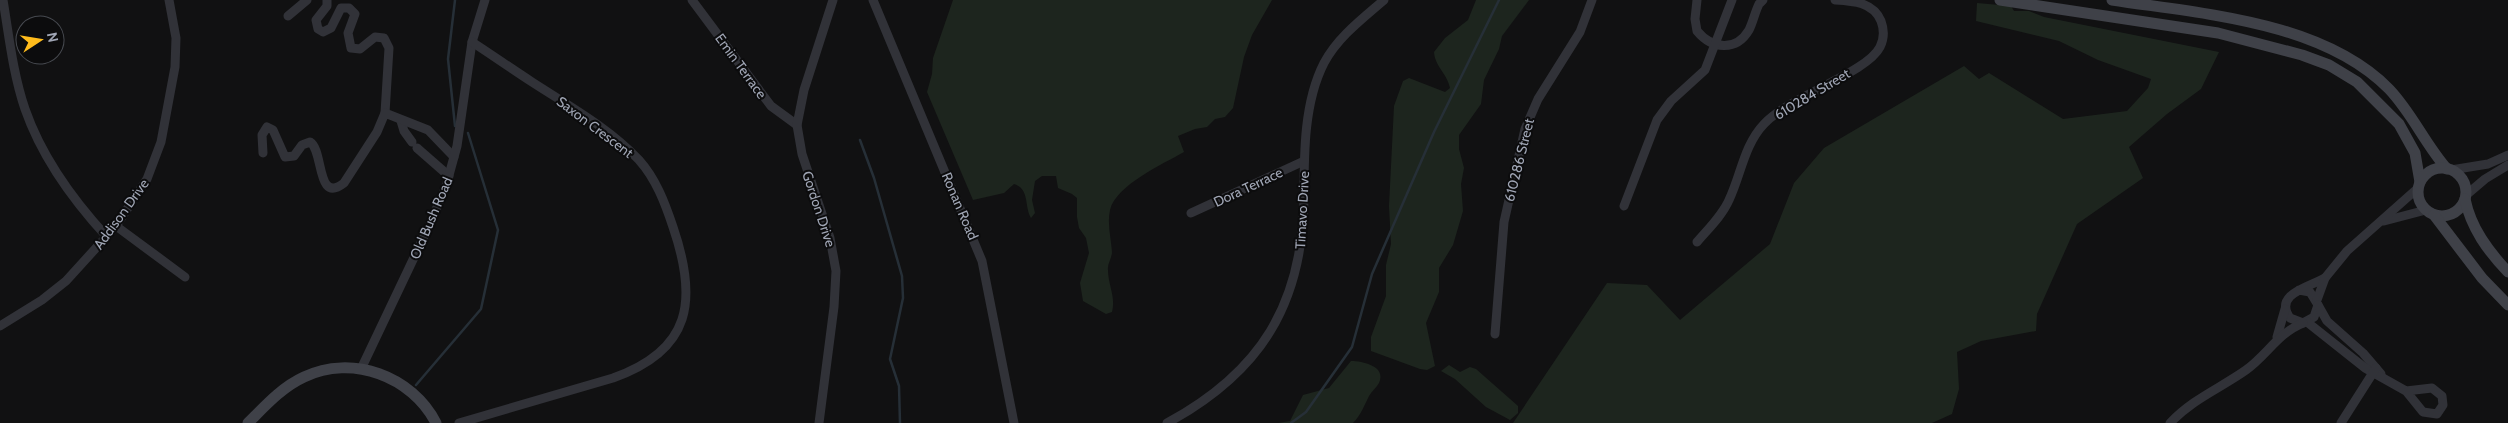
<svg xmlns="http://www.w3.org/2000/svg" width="2508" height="423" viewBox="0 0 2508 423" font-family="Cabin,sans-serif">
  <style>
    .green { fill: #1d251e }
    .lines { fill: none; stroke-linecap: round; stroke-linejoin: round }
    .stream { stroke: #262f37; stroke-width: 2.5 }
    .street { stroke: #313238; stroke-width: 9 }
    .secondary { stroke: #3f4148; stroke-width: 11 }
    .labels { text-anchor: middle; stroke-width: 4; stroke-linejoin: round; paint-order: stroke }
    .street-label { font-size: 14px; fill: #a0a6b5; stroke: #0c0c0d }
  </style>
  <rect width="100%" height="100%" fill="#111112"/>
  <g class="green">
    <path d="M 953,0 L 1272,0 L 1252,35 L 1244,57 L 1233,108 L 1225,117 L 1215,119 L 1207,127 L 1195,129 L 1178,136 L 1184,152 C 1163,164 1116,185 1110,210 C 1107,224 1111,238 1112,252 C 1112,258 1107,264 1108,270 C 1108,285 1116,297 1112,312 L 1106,314 L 1083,301 L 1080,283 L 1089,253 L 1086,238 L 1079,228 L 1077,217 L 1077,198 L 1072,194 L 1058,188 L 1056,176 L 1042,176 L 1035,181 L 1032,200 L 1035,213 L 1031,218 C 1024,206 1030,189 1014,184 L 1004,193 L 973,200 L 927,92 L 932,74 L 933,58 Z"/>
    <path d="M 1476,0 L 1529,0 L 1502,36 L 1499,49 L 1484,80 L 1481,104 L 1459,135 L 1459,149 L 1464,168 L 1461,184 L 1463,211 L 1453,245 L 1439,268 L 1439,292 L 1426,323 L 1435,366 L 1427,370 L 1420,369 L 1371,351 L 1371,337 L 1386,296 L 1386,265 L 1391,244 L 1389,206 L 1394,106 L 1403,81 L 1409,78 L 1445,92 L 1450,88 C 1447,73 1435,67 1434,52 L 1445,38 L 1468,20 Z"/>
    <path d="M 1977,3 L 2011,6 L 2014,11 L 2029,11 L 2044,17 L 2219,52 L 2201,89 L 2167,114 L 2129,147 L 2143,178 L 2077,224 L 2037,314 L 2036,331 L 1981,341 L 1957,352 L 1959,389 L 1952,414 L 1932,423 L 1513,423 L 1607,283 L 1647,285 L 1680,320 L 1770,244 L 1794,183 L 1824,148 L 1964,66 L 1979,79 L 1989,73 L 2063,119 L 2127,111 L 2148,88 L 2151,79 L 2098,60 L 2059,41 L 1976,21 Z"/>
    <path d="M 1351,361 C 1362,361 1387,366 1379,383 C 1376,388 1372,391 1369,396 C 1364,406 1361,415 1353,423 L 1278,423 L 1290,421 L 1303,395 L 1329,388 Z"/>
    <path d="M 1449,365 L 1460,372 L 1470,367 L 1476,369 L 1518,406 L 1518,413 L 1510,420 L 1486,407 L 1455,379 L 1441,371 Z"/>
  </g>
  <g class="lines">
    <g class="stream">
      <path d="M 455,0 L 448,59 L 455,126"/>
      <path d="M 860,140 L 874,178 L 902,276 L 903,298 L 890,359 L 899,386 L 900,423"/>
      <path d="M 416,385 L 481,309 L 498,230 L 468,133"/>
      <path d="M 1291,423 L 1306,412 L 1352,347 L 1372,274 L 1434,132 L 1499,0"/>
    </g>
    <g class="street">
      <path d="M 3,0 C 9,36 13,74 25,109 C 42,158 72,199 107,237"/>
      <path d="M 327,0 L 327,6 L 316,20 L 318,29 L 323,32 L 331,28 L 341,8 L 349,8 L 355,14 L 348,33 L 351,48 L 360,49 L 375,37 L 384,38 L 389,48 L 385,113"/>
      <path d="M 692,0 L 771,106 L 797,125"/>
      <path d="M 873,0 L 982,261 L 1014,423"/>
      <path d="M 1697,0 L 1695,19 L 1697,31 C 1712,49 1736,52 1749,30 C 1753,22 1755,12 1759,4 L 1763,0"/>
      <path d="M 288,16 L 307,0"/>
      <path d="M 401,121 L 404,131 L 412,142"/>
      <path d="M 417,148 L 449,176"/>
      <path d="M 263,153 L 262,135 L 267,127 L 273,130 L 285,157 L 294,156 L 302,145 L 310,142 C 324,150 316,205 344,183 L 377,132 L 385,113 L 428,130 L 454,157"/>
      <path d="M 2451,170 L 2488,164 L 2508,155"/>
      <path d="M 2465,196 L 2485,179 L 2508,165"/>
      <path d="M 1624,206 L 1657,120 L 1671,101 L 1705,70 L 1732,0"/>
      <path d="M 1191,213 L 1304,161"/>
      <path d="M 2384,221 L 2426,210"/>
      <path d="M 116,226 L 185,277"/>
      <path d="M 1697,242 C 1708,229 1722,216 1729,200 C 1741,175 1744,145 1764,124 C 1790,96 1867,73 1880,47 C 1884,39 1884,29 1881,21 C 1873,2 1853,1 1835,0"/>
      <path d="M 2299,290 L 2310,292 L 2318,305 L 2314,317 L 2303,323 L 2290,318 C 2273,294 2309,287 2325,278"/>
      <path d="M 2317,300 L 2325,278 L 2347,251 L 2418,188"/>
      <path d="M 2318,305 L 2327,321 L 2363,353 L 2381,374"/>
      <path d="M 2307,322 L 2365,368 L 2406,391 L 2423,412 L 2437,414 L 2443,405 L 2442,396 L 2432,388 L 2406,391"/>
      <path d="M 0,326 L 42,300 L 66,281 L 116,226 L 147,179 L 161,142 L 175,67 L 176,38 L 169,0"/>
      <path d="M 1495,334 L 1504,222 L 1525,129 L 1538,99 L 1580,32 L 1592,0"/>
      <path d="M 2277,337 L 2285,309"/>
      <path d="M 361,369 L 429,226 L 446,186 L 457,146 L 472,42 L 485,0"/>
      <path d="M 459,423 L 613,378 C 692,350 698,300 673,227 C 665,203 656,179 639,160 C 609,128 569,106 532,82 C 512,69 492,55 472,42"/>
      <path d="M 819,423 L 834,307 L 836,271 L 830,238 L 802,154 L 797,125 L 804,90 L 833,0"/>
      <path d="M 1167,423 C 1261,372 1303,304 1304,197 C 1304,153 1304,102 1324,63 C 1338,37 1362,19 1384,0"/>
      <path d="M 2170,423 C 2194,398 2219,389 2246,370 C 2267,355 2278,333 2303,323"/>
      <path d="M 2341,423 L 2376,368"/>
    </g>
    <g class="secondary">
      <path d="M 2000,0 L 2218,33 L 2302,55 L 2329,65 L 2357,82 L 2399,124 L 2415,153 L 2420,182"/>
      <path d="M 2112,0 C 2202,14 2322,21 2389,89 C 2412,113 2425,144 2447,169"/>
      <circle cx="2442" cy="192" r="24"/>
      <path d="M 2465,199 C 2471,228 2488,251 2508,272"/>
      <path d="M 2434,215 L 2482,278 L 2508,305"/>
      <path d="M 248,423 C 265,406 282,387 304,377 C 352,354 412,376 436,423"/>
    </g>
  </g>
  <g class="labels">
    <g class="street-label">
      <text transform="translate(741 66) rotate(54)" y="5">Emin Terrace</text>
      <text transform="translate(1812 94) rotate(-31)" y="5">610284 Street</text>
      <text transform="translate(595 127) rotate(37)" y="5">Saxon Crescent</text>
      <text transform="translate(1519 160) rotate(-76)" y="5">610286 Street</text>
      <text transform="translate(1248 187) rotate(-25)" y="5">Dora Terrace</text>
      <text transform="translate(960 206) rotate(67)" y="5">Ronan Road</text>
      <text transform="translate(819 209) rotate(72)" y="5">Gordon Drive</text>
      <text transform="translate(1302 210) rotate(-87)" y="5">Timavo Drive</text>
      <text transform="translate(121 214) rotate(-54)" y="5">Addison Drive</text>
      <text transform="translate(431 218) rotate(-67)" y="5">Old Bush Road</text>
    </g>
  </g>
  <g transform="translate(40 40) rotate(78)"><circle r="24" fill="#0c0c0d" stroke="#474a50"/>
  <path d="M0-4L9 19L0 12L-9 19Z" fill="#ffbc1c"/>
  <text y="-8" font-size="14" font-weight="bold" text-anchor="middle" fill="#a0a6b5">N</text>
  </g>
</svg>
